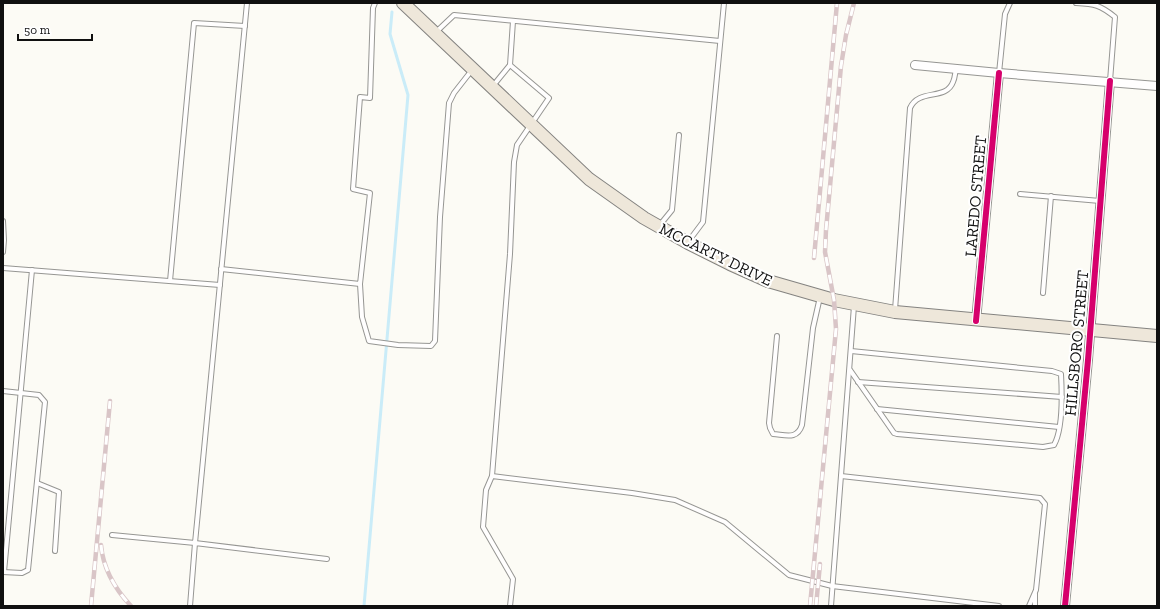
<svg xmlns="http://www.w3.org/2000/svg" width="1160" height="609" viewBox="0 0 1160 609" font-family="'Zilla Slab',serif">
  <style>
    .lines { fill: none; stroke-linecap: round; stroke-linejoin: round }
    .stream { stroke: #caecf8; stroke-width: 3 }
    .lane-casing { stroke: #969693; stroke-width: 6 }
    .street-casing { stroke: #969693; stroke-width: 10 }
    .primary-casing { stroke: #848380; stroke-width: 14 }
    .lane { stroke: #fffefe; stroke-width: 4 }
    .street { stroke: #fffefe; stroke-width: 8 }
    .primary { stroke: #eee7da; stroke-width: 12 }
    .rail-casing { stroke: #d9c5c7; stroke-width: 4.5 }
    .rail { stroke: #fff; stroke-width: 3; stroke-dasharray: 9; stroke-linecap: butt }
    .cycleway-casing { stroke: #fff; stroke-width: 8 }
    .cycleway { stroke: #d6006c; stroke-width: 6 }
    .labels { text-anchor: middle; stroke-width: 4; stroke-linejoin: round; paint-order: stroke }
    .street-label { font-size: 16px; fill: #101010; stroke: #fff }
  </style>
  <rect width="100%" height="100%" fill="#fcfbf5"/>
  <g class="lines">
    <path class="stream" d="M 364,606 L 408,95 L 390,34 L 392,12"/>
    <defs>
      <g id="lane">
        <path d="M 1076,3 C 1095,4 1100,5 1115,17 L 1110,81"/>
        <path d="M 435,33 L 454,15 L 720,41"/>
        <path d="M 999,73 L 1005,14 L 1010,3"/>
        <path d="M 492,87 L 510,65 L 513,21"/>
        <path d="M 1020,194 L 1100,201"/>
        <path d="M 3,221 L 4,240 L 3,252"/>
        <path d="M 659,226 L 672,210 L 679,135"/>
        <path d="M 688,242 L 703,222 L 724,3"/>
        <path d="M 3,268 L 220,285"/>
        <path d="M 221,269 L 360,284 L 370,193 L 353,189 L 360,97 L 370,98 L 373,8 L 375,3"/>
        <path d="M 170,281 L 194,23 L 245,26"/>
        <path d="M 360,284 L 362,317 L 369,341 L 398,345 L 431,346 L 435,341 L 440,217 L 449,103 L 454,93 L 472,70"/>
        <path d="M 1043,293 L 1051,196"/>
        <path d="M 895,310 L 910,108 C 919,88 946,101 953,82 C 955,78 955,73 956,69"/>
        <path d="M 777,336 L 769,423 L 770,428 L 773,434 C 786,435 797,440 802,425 L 813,328 L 820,297"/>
        <path d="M 850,370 L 894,433 L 897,434 L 1043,447 L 1054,445 C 1063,429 1062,392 1061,374 L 1052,371 L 851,351"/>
        <path d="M 858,382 L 1062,397"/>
        <path d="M 3,391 L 39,395 L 45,402 L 28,570 L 22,573 L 3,572"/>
        <path d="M 877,409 L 1059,427"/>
        <path d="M 492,476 L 510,254 L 514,162 L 517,145 L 549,98 L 510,65"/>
        <path d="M 841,476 L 1040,498 L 1045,504 L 1036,590 L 1029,606"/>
        <path d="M 37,483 L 59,492 L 55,551"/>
        <path d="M 112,535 L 195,543 L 247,3"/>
        <path d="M 4,572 L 32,270"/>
        <path d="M 190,606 L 195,543 L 327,559"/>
        <path d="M 510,606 L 513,579 L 483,527 L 486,490 L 492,476 L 632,493 L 675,500 L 725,522 L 789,575 L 832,586 L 999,606"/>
        <path d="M 831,606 L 854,306"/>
        <path d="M 1035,606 L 1035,594"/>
      </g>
      <g id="street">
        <path d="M 915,65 L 999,73 L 1157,86"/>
        <path d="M 976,321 L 999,73"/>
        <path d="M 1065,606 L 1088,360 L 1110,81"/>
      </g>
      <path id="primary" d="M 403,3 L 589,179 L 644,218 L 688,243 L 730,264 L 768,281 L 834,300 L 895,312 L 1157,336"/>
    </defs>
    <use href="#lane" class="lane-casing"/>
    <use href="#street" class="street-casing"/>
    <use href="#primary" class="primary-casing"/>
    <use href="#lane" class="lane"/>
    <use href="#street" class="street"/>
    <use href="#primary" class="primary"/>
    <defs>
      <g id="rail">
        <path d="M 814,258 L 837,3"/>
        <path d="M 101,545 C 103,568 115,589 131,606"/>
        <path d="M 91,606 L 110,401"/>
        <path d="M 810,606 L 836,329 L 834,300 L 825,252 L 826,230 L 841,66 L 846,35 L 854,3"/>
        <path d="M 816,606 L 820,564"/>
      </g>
    </defs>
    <use href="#rail" class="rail-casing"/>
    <use href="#rail" class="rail"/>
    <defs>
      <g id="cycleway">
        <path d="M 976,321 L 999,73"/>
        <path d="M 1065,606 L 1088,360 L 1110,81"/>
      </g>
    </defs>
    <use href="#cycleway" class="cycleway-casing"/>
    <use href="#cycleway" class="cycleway"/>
  </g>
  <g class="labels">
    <g class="street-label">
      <text transform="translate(975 196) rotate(-85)" y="6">LAREDO STREET</text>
      <text transform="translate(716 254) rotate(26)" y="6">MCCARTY DRIVE</text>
      <text transform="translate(1076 343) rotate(-85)" y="6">HILLSBORO STREET</text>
    </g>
  </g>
  <rect width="1160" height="609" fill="none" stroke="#101010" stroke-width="8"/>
  <path d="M18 34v6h74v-6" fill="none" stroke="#101010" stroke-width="2"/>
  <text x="24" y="34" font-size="12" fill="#101010" stroke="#ffffff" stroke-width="3" paint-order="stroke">50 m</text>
</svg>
